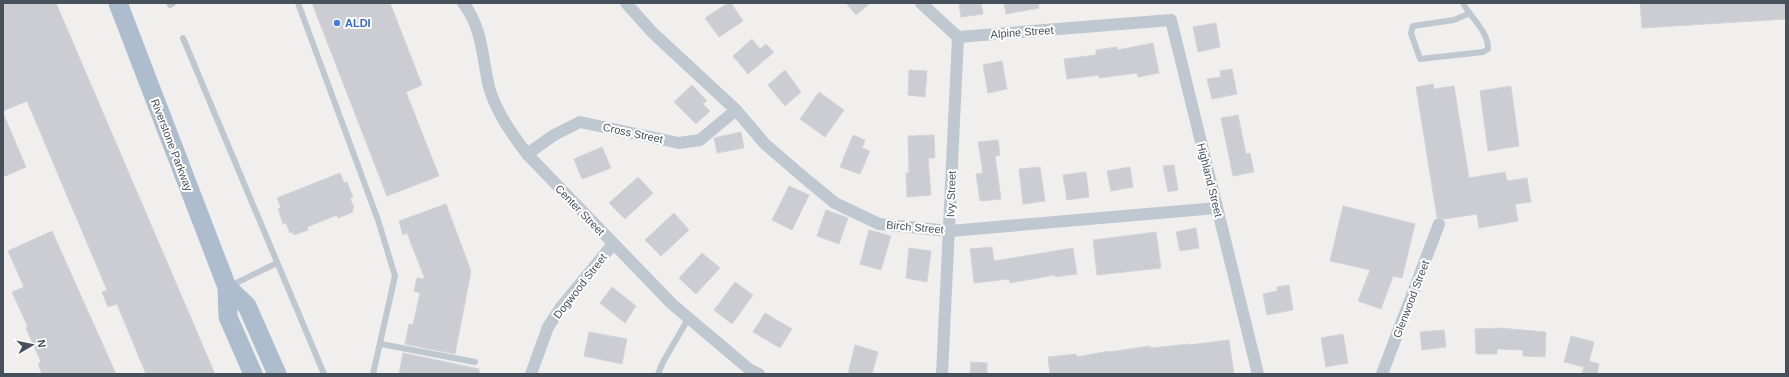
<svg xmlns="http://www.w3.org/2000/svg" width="1789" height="377" viewBox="0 0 1789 377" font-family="Helvetica,sans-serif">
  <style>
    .building { fill: #cbcdd3; stroke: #d2d4da }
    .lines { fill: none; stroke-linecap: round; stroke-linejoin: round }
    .lane { stroke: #bfc8d1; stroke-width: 6 }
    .street { stroke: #bfc8d1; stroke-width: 12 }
    .primary { stroke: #aebdcd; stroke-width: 19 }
    .shop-dot { fill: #3f7fe0; stroke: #fff; stroke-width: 1.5 }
    .labels { text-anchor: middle; stroke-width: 4; stroke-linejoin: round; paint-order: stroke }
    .shop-label { font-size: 11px; font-weight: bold; fill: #366cbe; stroke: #fff; text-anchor: start }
    .street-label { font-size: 11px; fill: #47515c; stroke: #fff }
  </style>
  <rect width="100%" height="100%" fill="#f1efee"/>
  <g class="building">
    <path d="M 3,3 L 56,3 L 215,374 L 146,374 L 117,304 L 108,307 L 102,292 L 107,290 L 27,101 L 3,111 Z"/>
    <path d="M 312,3 L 390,3 L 422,85 L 406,92 L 439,176 L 387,196 Z"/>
    <path d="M 728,3 L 731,3 L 743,21 L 719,37 L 705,18 Z"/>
    <path d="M 846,3 L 870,3 L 856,15 Z"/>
    <path d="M 959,3 L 981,3 L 983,14 L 961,17 Z"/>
    <path d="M 1004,3 L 1038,3 L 1039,8 L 1006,14 Z"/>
    <path d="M 1640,3 L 1786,3 L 1786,19 L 1642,28 Z"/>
    <path d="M 1216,23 L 1220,47 L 1198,52 L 1193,27 Z"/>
    <path d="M 752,39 L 760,49 L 766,44 L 774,52 L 748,74 L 733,56 Z"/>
    <path d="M 1153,43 L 1159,73 L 1138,77 L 1137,73 L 1099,78 L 1099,75 L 1067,79 L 1064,59 L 1096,55 L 1096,50 L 1117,47 L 1117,50 Z"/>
    <path d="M 1002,61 L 1007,89 L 988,93 L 983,65 Z"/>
    <path d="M 1232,69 L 1237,94 L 1212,99 L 1207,79 L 1221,77 L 1220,71 Z"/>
    <path d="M 785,70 L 801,92 L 785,106 L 768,85 Z"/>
    <path d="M 909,70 L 927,71 L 925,97 L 908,95 Z"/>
    <path d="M 1433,84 L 1434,89 L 1454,86 L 1469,178 L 1505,172 L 1507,181 L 1527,178 L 1531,202 L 1515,204 L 1518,221 L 1479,228 L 1477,214 L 1445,219 L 1437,217 L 1416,87 Z"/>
    <path d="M 692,85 L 707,101 L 703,104 L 710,111 L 696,124 L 674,102 Z"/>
    <path d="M 1511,86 L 1519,146 L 1488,151 L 1480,91 Z"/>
    <path d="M 819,92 L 844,110 L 825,137 L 800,119 Z"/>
    <path d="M 3,113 L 26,167 L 3,177 Z"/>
    <path d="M 1238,115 L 1246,154 L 1250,153 L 1254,172 L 1233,176 L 1221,118 Z"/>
    <path d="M 741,132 L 744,148 L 717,153 L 714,138 Z"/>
    <path d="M 853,135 L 865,140 L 862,148 L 870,151 L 860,174 L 840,167 Z"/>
    <path d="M 934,135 L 935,158 L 928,158 L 931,195 L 907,197 L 906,173 L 909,173 L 908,136 Z"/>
    <path d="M 998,140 L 1000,155 L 995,156 L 1001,199 L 980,201 L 976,174 L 983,173 L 978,142 Z"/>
    <path d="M 602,147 L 611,168 L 582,179 L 574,159 Z"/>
    <path d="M 1174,165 L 1178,190 L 1168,192 L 1163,166 Z"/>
    <path d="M 1040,167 L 1045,201 L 1023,204 L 1019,169 Z"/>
    <path d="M 1130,167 L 1133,187 L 1111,191 L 1107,171 Z"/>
    <path d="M 1086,172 L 1089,197 L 1067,200 L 1063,175 Z"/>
    <path d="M 340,173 L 344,183 L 347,182 L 353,197 L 350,198 L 354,208 L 352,209 L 353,212 L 338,218 L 337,215 L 307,227 L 308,230 L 294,235 L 293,232 L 290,233 L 286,223 L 283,224 L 278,209 L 281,208 L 277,198 Z"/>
    <path d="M 638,177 L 653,193 L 625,219 L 609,203 Z"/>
    <path d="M 789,186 L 809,195 L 792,230 L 772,220 Z"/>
    <path d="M 446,204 L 471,271 L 455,354 L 405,344 L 409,324 L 413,325 L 420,293 L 414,291 L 417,278 L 425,279 L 407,233 L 403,235 L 399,221 Z"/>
    <path d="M 1343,206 L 1415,224 L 1402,278 L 1393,276 L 1381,309 L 1358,301 L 1370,270 L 1330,261 Z"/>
    <path d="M 826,210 L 848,218 L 839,244 L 817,236 Z"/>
    <path d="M 674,213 L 689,230 L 661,256 L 645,240 Z"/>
    <path d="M 1196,228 L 1199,248 L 1180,251 L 1176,232 Z"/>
    <path d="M 869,230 L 891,236 L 881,270 L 860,264 Z"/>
    <path d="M 52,231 L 116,374 L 42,374 L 38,364 L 41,362 L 26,328 L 28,327 L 12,292 L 24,287 L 8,251 Z"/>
    <path d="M 1156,232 L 1161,268 L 1097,275 L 1093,240 Z"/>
    <path d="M 992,247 L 994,261 L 1073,248 L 1077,274 L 1055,277 L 1055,275 L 1010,283 L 1009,279 L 974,283 L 970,249 Z"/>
    <path d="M 909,248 L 931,251 L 927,282 L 906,278 Z"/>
    <path d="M 702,253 L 720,268 L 696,294 L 679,278 Z"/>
    <path d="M 735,282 L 753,295 L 732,324 L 714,310 Z"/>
    <path d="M 1289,285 L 1293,310 L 1267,315 L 1263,294 L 1277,291 L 1277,287 Z"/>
    <path d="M 612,287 L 636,306 L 625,323 L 600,303 Z"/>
    <path d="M 765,313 L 792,329 L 780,348 L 753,332 Z"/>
    <path d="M 1500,328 L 1546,332 L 1545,357 L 1523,356 L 1523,350 L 1497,349 L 1497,354 L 1476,354 L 1475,329 Z"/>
    <path d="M 1444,330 L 1446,347 L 1422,350 L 1420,332 Z"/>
    <path d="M 589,332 L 627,339 L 622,364 L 584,356 Z"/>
    <path d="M 1343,334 L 1348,363 L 1326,367 L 1321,338 Z"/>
    <path d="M 1571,336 L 1594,342 L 1589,361 L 1599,364 L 1597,374 L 1582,374 L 1584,367 L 1564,362 Z"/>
    <path d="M 1229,340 L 1234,374 L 1050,374 L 1048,357 L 1076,354 L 1077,357 L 1109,351 L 1109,352 L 1150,346 L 1151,348 L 1189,344 L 1189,345 Z"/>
    <path d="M 855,345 L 878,352 L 872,374 L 848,374 Z"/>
    <path d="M 403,353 L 479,369 L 479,374 L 399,374 Z"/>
    <path d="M 971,362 L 987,363 L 987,374 L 970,374 Z"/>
  </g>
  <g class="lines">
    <g class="lane">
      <path d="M 169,3 L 170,5 L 173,3"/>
      <path d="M 298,3 L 378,220 L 395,276 L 373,374"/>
      <path d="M 1463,3 C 1470,17 1489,32 1488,49 L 1483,52 L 1420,59 L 1411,33 L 1413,26 L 1454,20 L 1468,14"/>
      <path d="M 183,38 L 324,374"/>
      <path d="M 230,286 L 277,263"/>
      <path d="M 381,344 L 475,362"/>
      <path d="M 658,374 L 663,362 L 688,319"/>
    </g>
    <g class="street">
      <path d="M 463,3 C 483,28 482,58 489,87 C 496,112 512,134 527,154 L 672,304 L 749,369 L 759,374"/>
      <path d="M 626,3 L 652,32 L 736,110 L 765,144 L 808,181 L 835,203 L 879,224 L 950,231 L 1217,208"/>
      <path d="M 921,3 L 958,37 L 1171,20 L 1258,374"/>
      <path d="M 527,154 L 554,135 L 580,122 L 679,143 L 700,140 L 736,110"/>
      <path d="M 531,374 L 548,327 L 561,307 L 613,244"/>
      <path d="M 942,374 L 958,37"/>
      <path d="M 1382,374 L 1439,224"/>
    </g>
    <g class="primary">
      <path d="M 118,3 L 227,287 L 228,317 L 253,374"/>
      <path d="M 227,287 L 247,306 L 277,374"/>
    </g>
  </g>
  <circle class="shop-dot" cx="337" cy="23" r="4"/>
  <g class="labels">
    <g class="shop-label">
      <text x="345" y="27">ALDI</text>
    </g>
    <g class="street-label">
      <text transform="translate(1022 32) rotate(-4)" y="4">Alpine Street</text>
      <text transform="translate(633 133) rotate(12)" y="4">Cross Street</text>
      <text transform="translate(172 145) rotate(69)" y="4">Riverstone Parkway</text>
      <text transform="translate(1210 180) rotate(76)" y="4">Highland Street</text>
      <text transform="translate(951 194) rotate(-88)" y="4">Ivy Street</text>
      <text transform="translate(580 210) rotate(46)" y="4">Center Street</text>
      <text transform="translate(915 227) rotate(5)" y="4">Birch Street</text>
      <text transform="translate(580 286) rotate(-52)" y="4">Dogwood Street</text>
      <text transform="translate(1411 299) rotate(-69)" y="4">Glenwood Street</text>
    </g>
  </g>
  <rect width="1789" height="377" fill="none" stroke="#47515c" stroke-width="8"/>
  <g transform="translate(32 345) rotate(81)" stroke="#ffffff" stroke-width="3" paint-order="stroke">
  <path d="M0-3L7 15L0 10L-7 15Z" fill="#47515c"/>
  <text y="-6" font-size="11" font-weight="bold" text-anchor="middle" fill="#47515c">N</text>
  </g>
</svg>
